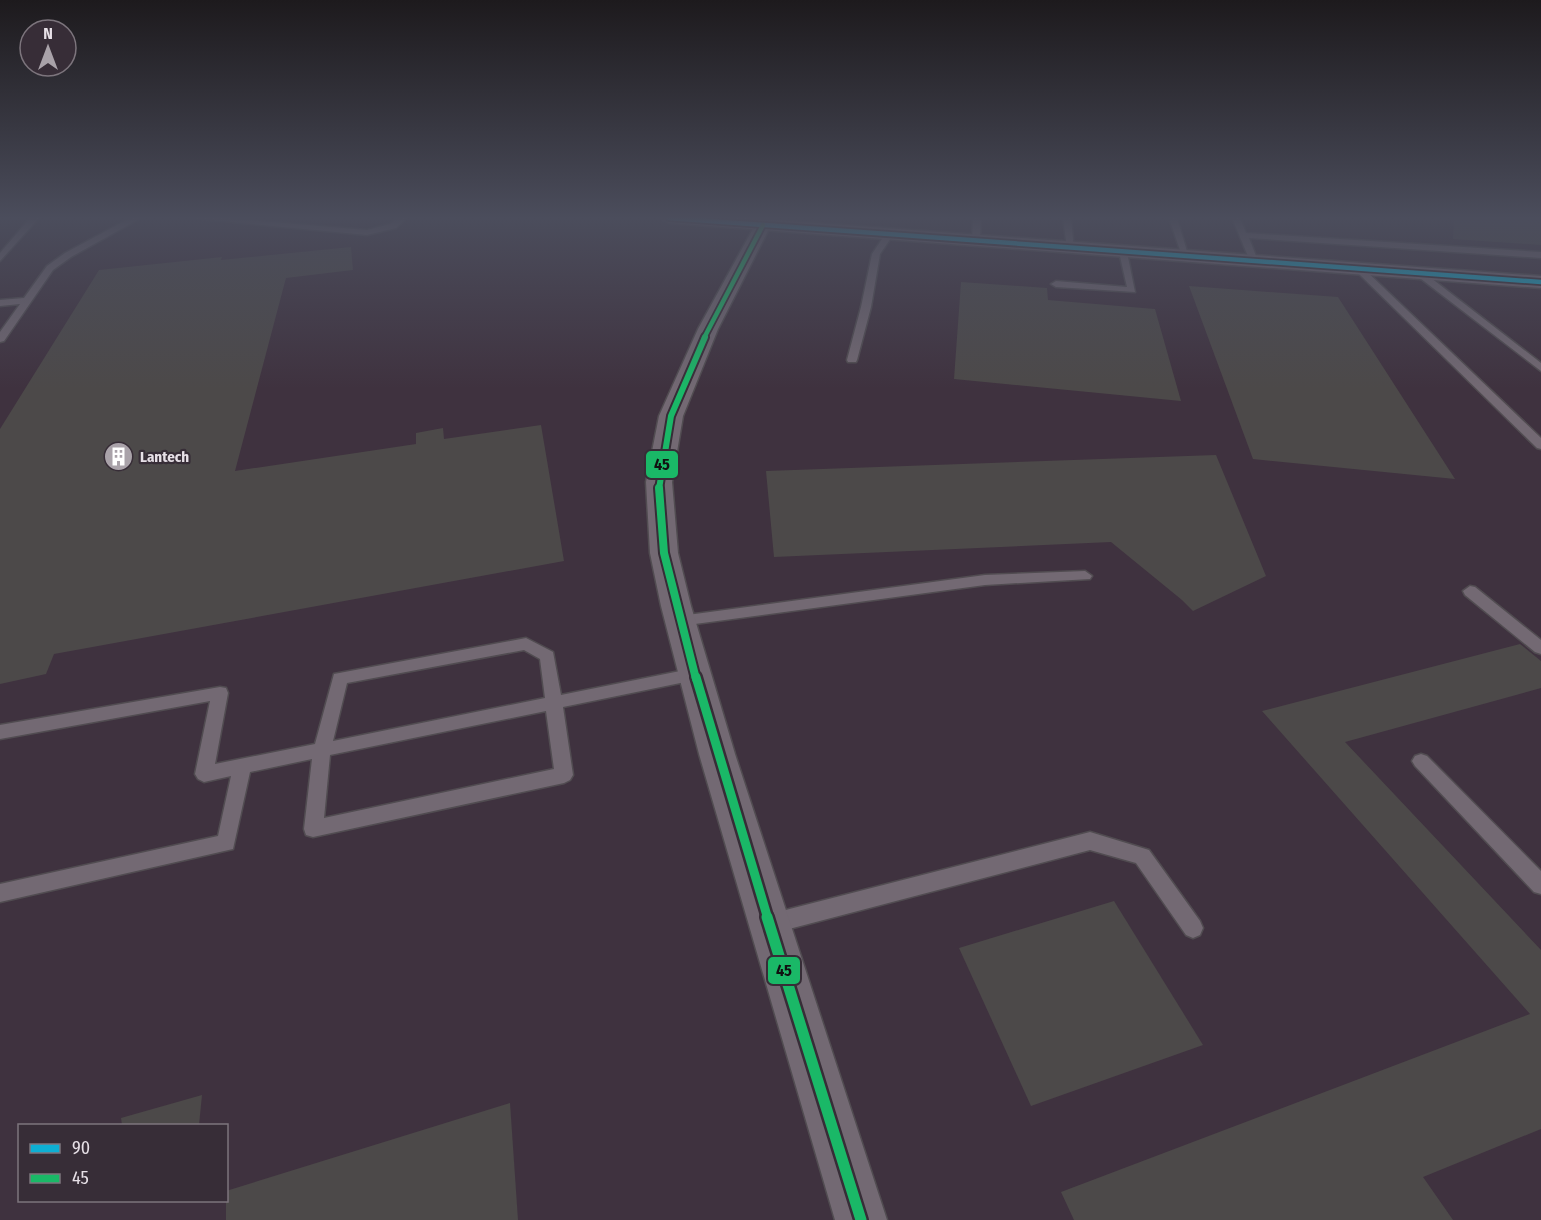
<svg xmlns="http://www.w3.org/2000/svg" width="1541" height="1220" viewBox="0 0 1541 1220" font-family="'Fira Sans Condensed',sans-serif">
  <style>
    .built { fill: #3f323f; fill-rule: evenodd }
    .building { fill: #4c4949 }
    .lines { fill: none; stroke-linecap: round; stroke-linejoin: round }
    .lane-casing { stroke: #514c51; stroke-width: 3 }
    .street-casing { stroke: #514c51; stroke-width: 3 }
    .secondary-casing { stroke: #514c51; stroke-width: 3 }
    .lane { fill: #736973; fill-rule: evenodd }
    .street { fill: #736973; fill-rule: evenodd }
    .secondary { fill: #766a76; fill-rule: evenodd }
    .bus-1-casing { stroke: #372d37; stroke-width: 8 }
    .bus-2-far4-casing { stroke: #372d37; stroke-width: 8 }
    .bus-2-far3-casing { stroke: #372d37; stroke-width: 10 }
    .bus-2-far2-casing { stroke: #372d37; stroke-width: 12 }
    .bus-2-far1-casing { stroke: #372d37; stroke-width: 14 }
    .bus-2-casing { stroke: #372d37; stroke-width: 16 }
    .bus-1 { stroke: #0dafd3; stroke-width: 4.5 }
    .bus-2-far4 { stroke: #1ab867; stroke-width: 4.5 }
    .bus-2-far3 { stroke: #1ab867; stroke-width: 6 }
    .bus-2-far2 { stroke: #1ab867; stroke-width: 8 }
    .bus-2-far1 { stroke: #1ab867; stroke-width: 9 }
    .bus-2 { stroke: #1ab867; stroke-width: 11 }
    .labels { text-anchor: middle; stroke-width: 4.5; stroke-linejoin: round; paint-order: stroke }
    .poi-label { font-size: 15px; font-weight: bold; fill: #e7e0e7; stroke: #372d37; text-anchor: start }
    .line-badge { stroke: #372d37; stroke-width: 2 }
    .pale-badge-label { font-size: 16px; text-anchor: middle; font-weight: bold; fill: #111 }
  </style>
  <rect width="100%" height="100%" fill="#352f35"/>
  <path class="built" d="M 0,218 L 1541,218 L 1541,1220 L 0,1220 ZM 20,1126 L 226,1126 L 226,1200 L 20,1200 Z"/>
  <g class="building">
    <path d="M 1454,218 L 1541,218 L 1541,245 L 1453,239 Z"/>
    <path d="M 351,247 L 353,270 L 286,278 L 235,471 L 416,444 L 416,433 L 443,428 L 444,439 L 541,425 L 564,561 L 54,654 L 46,674 L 0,684 L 0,429 L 99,270 L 222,257 L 221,260 Z"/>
    <path d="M 961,282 L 1047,288 L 1048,300 L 1155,309 L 1181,401 L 954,379 Z"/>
    <path d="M 1189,286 L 1338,297 L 1455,479 L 1253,459 Z"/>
    <path d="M 1216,455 L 1266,576 L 1193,611 L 1182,600 L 1111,542 L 774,557 L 766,471 Z"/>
    <path d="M 1520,644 L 1541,661 L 1541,688 L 1345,742 L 1541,950 L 1541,1129 L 1423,1177 L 1453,1220 L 1074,1220 L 1061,1192 L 1530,1014 L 1262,711 Z"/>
    <path d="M 1114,901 L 1203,1045 L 1031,1106 L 959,948 Z"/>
    <path d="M 202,1095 L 199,1125 L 122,1125 L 121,1118 Z"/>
    <path d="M 510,1103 L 518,1220 L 226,1220 L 226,1191 Z"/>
  </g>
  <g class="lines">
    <defs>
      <g id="lane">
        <path d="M 30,218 L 39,218 L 0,261 L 0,253 Z"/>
        <path d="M 130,218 L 141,218 L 71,257 L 53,270 L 4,341 L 0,342 L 0,332 L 20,304 L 0,306 L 0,300 L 24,298 L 47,266 L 65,253 Z"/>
        <path d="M 190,218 L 226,218 L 367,230 L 390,224 L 398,218 L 407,218 L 396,228 L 367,235 Z"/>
        <path d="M 973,218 L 981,218 L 980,241 L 976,244 L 972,241 Z"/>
        <path d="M 1063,218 L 1071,218 L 1074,250 L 1067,248 Z"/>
        <path d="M 1169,218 L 1177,218 L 1189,258 L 1182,256 Z"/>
        <path d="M 1232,218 L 1240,218 L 1246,233 L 1541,252 L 1541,258 L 1249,238 L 1258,261 L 1254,264 L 1250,261 Z"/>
        <path d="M 886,233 L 893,235 L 880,254 L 871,307 L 857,360 L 856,362 L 848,362 L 847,360 L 861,307 L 872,254 Z"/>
        <path d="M 1123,249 L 1127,252 L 1135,292 L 1056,287 L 1051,284 L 1056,281 L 1127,287 L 1119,252 Z"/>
        <path d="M 1356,267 L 1362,267 L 1541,438 L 1541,449 L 1537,448 L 1356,271 Z"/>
        <path d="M 1416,271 L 1422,271 L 1541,363 L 1541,371 L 1416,275 Z"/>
        <path d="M 1085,571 L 1092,576 L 1090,579 L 985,585 L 680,626 L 675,625 L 672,621 L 675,617 L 680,616 L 985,575 Z"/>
        <path d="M 1470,586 L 1475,587 L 1541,640 L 1541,654 L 1535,652 L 1465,595 L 1463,591 Z"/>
        <path d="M 526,638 L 553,652 L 561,695 L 695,668 L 701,670 L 703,674 L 701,678 L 695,680 L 563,707 L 573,775 L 570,780 L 564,783 L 313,837 L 306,835 L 304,829 L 312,759 L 250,772 L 233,849 L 0,902 L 0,884 L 218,836 L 231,776 L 204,782 L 198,779 L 195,774 L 210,701 L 0,739 L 0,725 L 220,687 L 226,688 L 228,693 L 215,764 L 315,744 L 334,674 ZM 524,650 L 540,659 L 545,698 L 333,741 L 347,683 ZM 546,711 L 554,769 L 324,818 L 330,755 Z"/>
        <path d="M 1421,754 L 1427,756 L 1541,871 L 1541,894 L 1534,892 L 1415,766 L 1412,761 L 1415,756 Z"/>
        <path d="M 1090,832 L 1149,850 L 1200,921 L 1203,928 L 1200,935 L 1193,938 L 1186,935 L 1136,863 L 1090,850 L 770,934 L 763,931 L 760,924 L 763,917 L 770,914 Z"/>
      </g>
      <path id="street" d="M 763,220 L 771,225 L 718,329 L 683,416 L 672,482 L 678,553 L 691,606 L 735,754 L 887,1220 L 835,1220 L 699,754 L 661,606 L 650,553 L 646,482 L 659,416 L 698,329 L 755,225 Z"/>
      <path id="secondary" d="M 660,218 L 748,218 L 1541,276 L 1541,288 L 669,223 Z"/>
    </defs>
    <use href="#lane" class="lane-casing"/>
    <use href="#street" class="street-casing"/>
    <use href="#secondary" class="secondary-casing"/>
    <use href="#lane" class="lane"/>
    <use href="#street" class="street"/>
    <use href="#secondary" class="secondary"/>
    <defs>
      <path id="bus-1" d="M 669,218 L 1541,282"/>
      <path id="bus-2-far4" d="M 704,338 L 763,225"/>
      <path id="bus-2-far3" d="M 659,489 L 671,416 L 705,337"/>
      <path id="bus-2-far2" d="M 659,488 L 664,553 L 696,679"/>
      <path id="bus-2-far1" d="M 696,677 L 768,919"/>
      <path id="bus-2" d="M 767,917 L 861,1220"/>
    </defs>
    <use href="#bus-1" class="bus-1-casing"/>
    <use href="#bus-2-far4" class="bus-2-far4-casing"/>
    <use href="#bus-2-far3" class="bus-2-far3-casing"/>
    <use href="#bus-2-far2" class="bus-2-far2-casing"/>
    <use href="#bus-2-far1" class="bus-2-far1-casing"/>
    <use href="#bus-2" class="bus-2-casing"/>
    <use href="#bus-1" class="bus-1"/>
    <use href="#bus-2-far4" class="bus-2-far4"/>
    <use href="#bus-2-far3" class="bus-2-far3"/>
    <use href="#bus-2-far2" class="bus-2-far2"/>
    <use href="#bus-2-far1" class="bus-2-far1"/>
    <use href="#bus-2" class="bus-2"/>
  </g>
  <linearGradient id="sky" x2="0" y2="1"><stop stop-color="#1d1a1d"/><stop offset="0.56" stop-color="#4b4d5c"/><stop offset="1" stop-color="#4b4d5c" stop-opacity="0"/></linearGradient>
  <rect width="1541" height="389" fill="url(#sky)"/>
  <defs>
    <symbol id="building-disc" viewBox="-11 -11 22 22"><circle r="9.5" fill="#a9a2a9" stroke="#372d37"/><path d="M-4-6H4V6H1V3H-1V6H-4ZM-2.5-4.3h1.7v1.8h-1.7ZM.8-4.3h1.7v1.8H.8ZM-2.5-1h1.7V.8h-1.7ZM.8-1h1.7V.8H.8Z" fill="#fff"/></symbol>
  </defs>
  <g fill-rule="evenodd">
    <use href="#building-disc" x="102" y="440" width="33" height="33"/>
  </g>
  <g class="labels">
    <g class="poi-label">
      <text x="140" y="462">Lantech</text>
    </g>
  </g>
  <g class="line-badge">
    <rect x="645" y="450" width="34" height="29" rx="6" fill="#1ab867"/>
    <rect x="767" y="956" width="34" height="29" rx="6" fill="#1ab867"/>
  </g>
  <g class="pale-badge-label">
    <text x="662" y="470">45</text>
    <text x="784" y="976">45</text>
  </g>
  <rect x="18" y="1124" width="210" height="78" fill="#372d37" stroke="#7d757d" stroke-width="1.5"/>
  <rect x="30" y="1144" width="30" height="9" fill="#0dafd3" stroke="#7d757d" stroke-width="1.5"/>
  <text x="72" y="1154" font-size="18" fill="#e7e0e7">90</text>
  <rect x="30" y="1174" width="30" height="9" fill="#1ab867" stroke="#7d757d" stroke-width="1.5"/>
  <text x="72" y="1184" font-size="18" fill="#e7e0e7">45</text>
  <g transform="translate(48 48)"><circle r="28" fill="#372d37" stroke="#7d757d" stroke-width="1.5"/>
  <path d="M0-4.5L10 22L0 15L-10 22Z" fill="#a9a2a9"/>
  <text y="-9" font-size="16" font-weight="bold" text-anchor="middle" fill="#e7e0e7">N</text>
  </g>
</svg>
